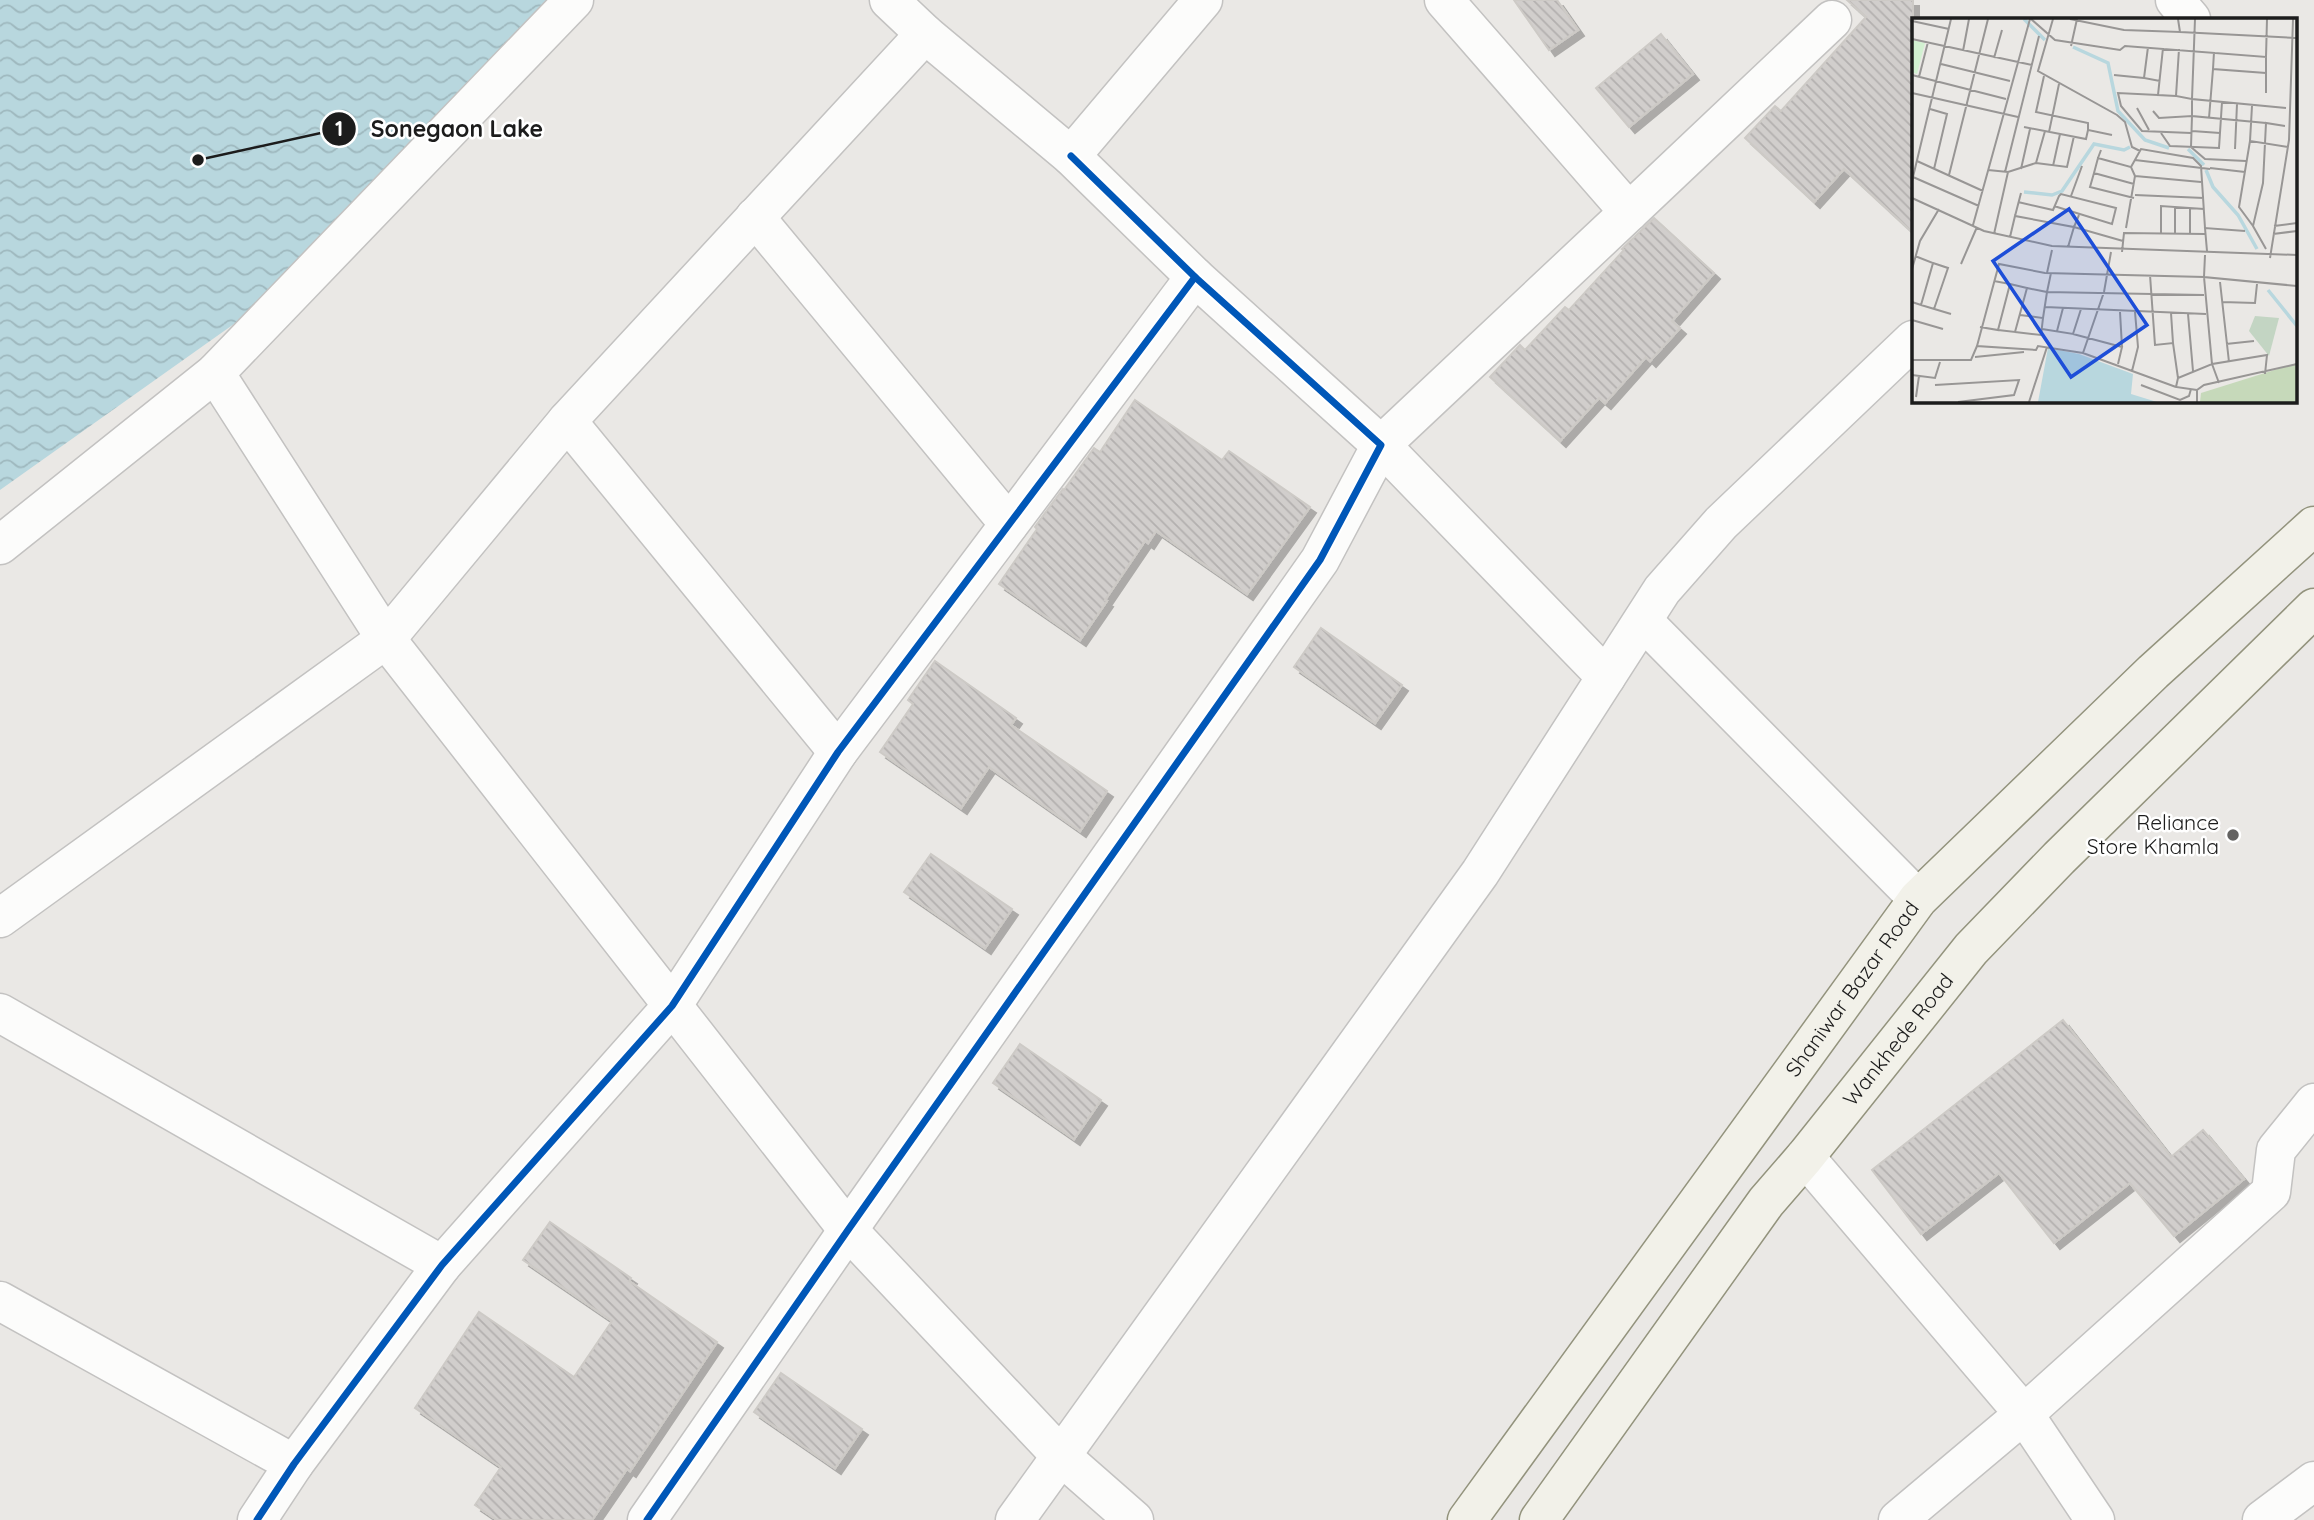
<svg xmlns="http://www.w3.org/2000/svg" width="2314" height="1520" viewBox="0 0 2314 1520" font-family="Quicksand,sans-serif">
  <style>
    .water { fill: url(#water-waves) }
    .building { fill: url(#building-back-hatch); stroke: #cdcac6; stroke-width: 2; filter: url(#shadow) }
    .lines { fill: none; stroke-linecap: round; stroke-linejoin: round }
    .minor-casing { stroke: #c3c2c1; stroke-width: 41 }
    .secondary-casing { stroke: #93937d; stroke-width: 41 }
    .minor { stroke: #fcfcfb; stroke-width: 38 }
    .secondary { stroke: #f2f1e9; stroke-width: 38 }
    .cycleway-casing { stroke: #fff; stroke-width: 11 }
    .cycleway { stroke: #0057b8; stroke-width: 7 }
    .poi-dot { fill: #646362; stroke: #fff; stroke-width: 2.5 }
    .labels { text-anchor: middle; stroke-width: 5; stroke-linejoin: round; paint-order: stroke }
    .poi-label { font-size: 21px; fill: #1c1c1c; stroke: #fff; text-anchor: end }
    .street-label { font-size: 21px; fill: #1c1c1c; stroke: #fff }
    .inset-river { fill: none; stroke: #b8d7de; stroke-width: 3.5 }
    .inset-road { fill: none; stroke: #989695; stroke-width: 2 }
    .view { fill: #1d4ed8; fill-opacity: 0.15; stroke: #1d4ed8; stroke-width: 3.5 }
    .inset-edge { fill: none; stroke: #1c1c1c; stroke-width: 3.5 }
    .leader { fill: none; stroke: #1c1c1c; stroke-width: 2.5 }
    .callout-dot { fill: #1c1c1c; stroke: #fff; stroke-width: 2.5 }
    .mark-label { font-size: 21px; text-anchor: middle; font-weight: bold; fill: #fff }
    .callout-label { font-size: 23px; text-anchor: middle; font-weight: bold; fill: #1c1c1c; stroke: #fff; stroke-width: 5; stroke-linejoin: round; paint-order: stroke }
  </style>
  <defs>
    <pattern id="water-waves" width="16" height="10" patternUnits="userSpaceOnUse" patternTransform="scale(1.75)"><rect width="16" height="10" fill="#b8d7de"/><path d="M0 5q4-4 8 0t8 0" fill="none" stroke="#9eb8be"/></pattern>
    <pattern id="building-back-hatch" width="6" height="6" patternUnits="userSpaceOnUse" patternTransform="scale(1.75)"><rect width="6" height="6" fill="#d1cecc"/><path d="M-1 5l2 2M0 0l6 6M5-1l2 2" fill="none" stroke="#b3b0af"/></pattern>
    <filter id="shadow"><feDropShadow dx="6" dy="6" stdDeviation="0" flood-color="#0004"/></filter>
  </defs>
  <rect width="100%" height="100%" fill="#eae8e5"/>
  <path class="water" d="M 0,0 L 550,0 L 241,319 L 0,490 Z"/>
  <g class="building">
    <path d="M 1514,0 L 1557,0 L 1578,30 L 1549,50 Z"/>
    <path d="M 1847,0 L 1913,0 L 1913,233 L 1844,169 L 1814,202 L 1745,138 L 1775,106 L 1781,111 L 1866,17 Z"/>
    <path d="M 1661,34 L 1693,74 L 1629,127 L 1596,88 Z"/>
    <path d="M 1654,218 L 1714,273 L 1672,321 L 1680,328 L 1650,361 L 1646,357 L 1605,403 L 1599,398 L 1560,441 L 1490,377 L 1520,345 L 1525,350 L 1565,307 L 1569,310 L 1624,250 L 1622,249 Z"/>
    <path d="M 1135,400 L 1222,460 L 1229,451 L 1310,507 L 1247,594 L 1156,531 L 1148,543 L 1145,541 L 1105,600 L 1107,601 L 1080,640 L 999,584 L 1037,529 L 1035,527 L 1045,513 L 1063,489 L 1064,490 L 1094,448 L 1100,452 Z"/>
    <path d="M 1321,628 L 1402,685 L 1375,723 L 1294,667 Z"/>
    <path d="M 935,661 L 1016,718 L 1011,725 L 1107,791 L 1080,831 L 989,767 L 961,808 L 880,752 L 913,704 L 908,700 Z"/>
    <path d="M 931,854 L 1012,909 L 985,948 L 904,892 Z"/>
    <path d="M 2063,1020 L 2171,1157 L 2203,1130 L 2244,1179 L 2174,1236 L 2130,1183 L 2054,1243 L 1999,1173 L 1921,1234 L 1872,1170 Z"/>
    <path d="M 1020,1044 L 1101,1100 L 1074,1139 L 993,1083 Z"/>
    <path d="M 550,1222 L 631,1278 L 629,1281 L 717,1342 L 630,1471 L 627,1469 L 592,1520 L 497,1520 L 475,1505 L 501,1467 L 415,1408 L 479,1312 L 574,1377 L 612,1321 L 523,1260 Z"/>
    <path d="M 781,1373 L 862,1429 L 835,1468 L 754,1412 Z"/>
  </g>
  <g class="lines">
    <defs>
      <g id="minor">
        <path d="M 889,0 L 925,34 L 1071,156 L 1203,0"/>
        <path d="M 1444,0 L 1629,212 L 1832,20"/>
        <path d="M 2175,0 L 2191,19"/>
        <path d="M 755,217 L 1009,524"/>
        <path d="M 215,373 L 386,639 L 848,1230 L 1061,1456 L 1134,1520"/>
        <path d="M 0,545 L 215,373 L 574,0"/>
        <path d="M 1643,621 L 1918,899"/>
        <path d="M 1606,677 L 1381,445 L 1629,212"/>
        <path d="M 838,752 L 567,421 L 925,34"/>
        <path d="M 0,918 L 386,639 L 567,421"/>
        <path d="M 0,1013 L 442,1265"/>
        <path d="M 1805,1157 L 2024,1414 L 1898,1520"/>
        <path d="M 0,1301 L 294,1464"/>
        <path d="M 257,1520 L 294,1464 L 442,1265 L 672,1006 L 838,752 L 1195,277"/>
        <path d="M 647,1520 L 848,1230 L 1320,560 L 1381,445 L 1195,277 L 1071,156"/>
        <path d="M 1015,1520 L 1480,873 L 1662,590 L 1721,523 L 1913,340"/>
        <path d="M 2095,1520 L 2024,1414 L 2271,1192 L 2276,1150 L 2314,1103"/>
        <path d="M 2262,1520 L 2314,1481"/>
      </g>
      <g id="secondary">
        <path id="s1" d="M 1467,1520 L 1918,899 L 2153,672 L 2314,526"/>
        <path id="s2" d="M 1539,1520 L 1766,1202 L 1805,1157 L 1971,949 L 2059,858 L 2314,608"/>
      </g>
    </defs>
    <use href="#minor" class="minor-casing"/>
    <use href="#secondary" class="secondary-casing"/>
    <use href="#minor" class="minor"/>
    <use href="#secondary" class="secondary"/>
    <defs>
      <g id="cycleway">
        <path d="M 257,1520 L 294,1464 L 442,1265 L 672,1006 L 838,752 L 1195,277"/>
        <path d="M 647,1520 L 848,1230 L 1320,560 L 1381,445 L 1195,277 L 1071,156"/>
      </g>
    </defs>
    <use href="#cycleway" class="cycleway-casing"/>
    <use href="#cycleway" class="cycleway"/>
  </g>
  <circle class="poi-dot" cx="2233" cy="835" r="7"/>
  <g class="labels">
    <g class="poi-label">
      <text x="2219" y="830">Reliance<tspan x="2219" dy="24">Store Khamla</tspan></text>
    </g>
    <g class="street-label">
      <text dy="7" stroke="none"><textPath href="#s1" startOffset="656">Shaniwar Bazar Road</textPath></text>
      <text dy="7" stroke="none"><textPath href="#s2" startOffset="600">Wankhede Road</textPath></text>
    </g>
  </g>
  <g transform="translate(1912 18)">
    <rect width="385" height="385" fill="#eae8e5"/>
    <path d="M 385,345 L 385,384 L 288,384 L 289,375 Z" fill="#c6d9ba"/>
    <path d="M 343,298 L 367,300 L 357,338 L 337,313 Z" fill="#c3d5c3"/>
    <path d="M 0,22 L 13,25 L 5,56 L 0,54 Z" fill="#d2f1d1"/>
    <path d="M 136,330 L 167,336 L 221,356 L 219,376 L 245,384 L 126,384 Z" fill="#b8d7de"/>
    <path class="inset-river" d="M 112,1 L 133,22M 161,29 L 196,45 L 206,93 L 233,122 L 257,130M 276,131 L 292,147M 294,152 L 301,169 L 326,197 L 345,231M 112,174 L 140,177 L 150,173 L 182,126 L 212,132 L 218,129M 356,272 L 385,308"/>
    <path class="inset-road" d="M 119,1 L 143,22 L 208,32 L 213,28 L 354,39 L 355,1M 141,1 L 126,53 L 205,97 L 213,104 L 220,129 L 228,133M 158,1 L 212,12 L 268,14 L 266,1M 283,1 L 280,81 L 374,90M 0,3 L 37,11M 268,14 L 385,20M 0,21 L 120,47M 159,28 L 165,1M 236,29 L 232,60 L 248,63M 251,30 L 246,77 L 264,78M 267,31 L 264,78 L 280,81 L 280,98 L 354,105M 51,33 L 57,1M 302,34 L 301,51 L 354,55M 82,40 L 90,12M 29,46 L 98,63M 0,57 L 94,81M 202,57 L 232,60M 132,58 L 124,94 L 176,105 L 176,112 L 200,117M 7,59 L 16,24M 0,75 L 106,99M 354,75 L 354,39M 246,77 L 206,75 L 209,88 L 230,113 L 279,115M 340,88 L 338,123 L 376,129M 225,90 L 237,112M 18,91 L 35,96 L 22,151M 241,93 L 247,100 L 280,98 L 279,129 L 293,141 L 334,143M 297,100 L 301,51M 112,109 L 174,121 L 176,112M 280,113 L 308,115M 137,114 L 147,66M 249,115 L 258,128 L 307,130 L 310,84M 338,123 L 327,189 L 341,208M 323,131 L 325,86M 189,132 L 186,140 L 219,149 L 223,158 L 214,210M 186,140 L 182,155 L 222,166M 223,142 L 298,151M 5,143 L 71,173M 124,145 L 155,149 L 162,118M 141,148 L 148,116M 219,149 L 229,131 L 281,140 L 289,148 L 293,210M 298,150 L 333,154M 109,151 L 118,111M 76,152 L 96,154 L 124,145 L 133,113M 93,154 L 127,18M 182,155 L 178,169 L 222,180M 37,157 L 76,1M 223,158 L 289,164M 1,159 L 67,188M 0,163 L 39,1M 223,177 L 292,180M 159,178 L 170,148M 0,180 L 72,213 L 140,228 L 385,237M 106,184 L 141,192 L 147,178 L 149,176 L 204,190 L 200,206 L 142,188M 263,189 L 263,215M 278,190 L 278,216M 103,198 L 109,175M 61,207 L 118,1M 362,208 L 385,205M 249,215 L 249,188 L 292,191M 82,216 L 96,154M 361,216 L 385,213M 98,219 L 103,198 L 162,209 L 167,197M 156,229 L 162,209 L 211,223M 354,231 L 341,208 L 351,165 L 354,105 L 373,108M 295,233 L 293,210 L 333,213M 210,234 L 212,215 L 293,216M 293,237 L 292,259 L 385,268M 358,240 L 377,122 L 381,1M 21,245 L 36,250 L 22,291M 49,246 L 65,209M 0,251 L 8,223 L 27,191M 135,255 L 140,232M 238,257 L 243,327 L 261,325 L 266,360M 308,264 L 317,344M 115,270 L 135,274 L 139,255M 0,284 L 9,287 L 21,245 L 3,238M 310,284 L 343,285 L 345,266M 9,287 L 39,296M 133,289 L 294,296M 208,294 L 210,329M 259,295 L 261,325M 276,296 L 281,353M 131,300 L 135,274 L 292,277M 0,302 L 31,311M 68,309 L 86,312 L 98,266 L 82,263M 130,311 L 161,316 L 169,291M 86,312 L 103,314 L 115,270 L 98,266M 145,313 L 151,290M 103,314 L 129,317 L 131,300 L 108,297M 161,316 L 210,329 L 206,346M 314,326 L 342,323M 171,335 L 192,274 L 199,234M 63,339 L 112,334M 0,342 L 59,342 L 65,328M 220,353 L 226,329 L 223,294M 0,357 L 23,360 L 28,344M 23,367 L 107,362 L 102,377 L 46,384M 229,367 L 268,382 L 277,378 L 279,371M 264,369 L 171,335 L 126,328 L 124,332 L 65,328 L 87,246 L 133,255 L 292,259 L 300,346 L 355,337 L 353,356M 285,372 L 264,369 L 266,360 L 300,346 L 307,365M 4,379 L 7,358M 117,384 L 135,329M 285,384 L 285,372 L 292,367 L 385,346"/>
    <path class="view" d="M 157,191 L 235,307 L 159,359 L 81,243 Z"/>
    <rect width="385" height="385" class="inset-edge"/>
  </g>
  <path class="leader" d="M198 160L339 129"/>
  <g class="callout-dot">
    <circle cx="198" cy="160" r="7"/>
    <circle cx="339" cy="129" r="18"/>
  </g>
  <g class="mark-label">
    <text x="339" y="136">1</text>
  </g>
  <g class="callout-label">
    <text x="457" y="137">Sonegaon Lake</text>
  </g>
</svg>
